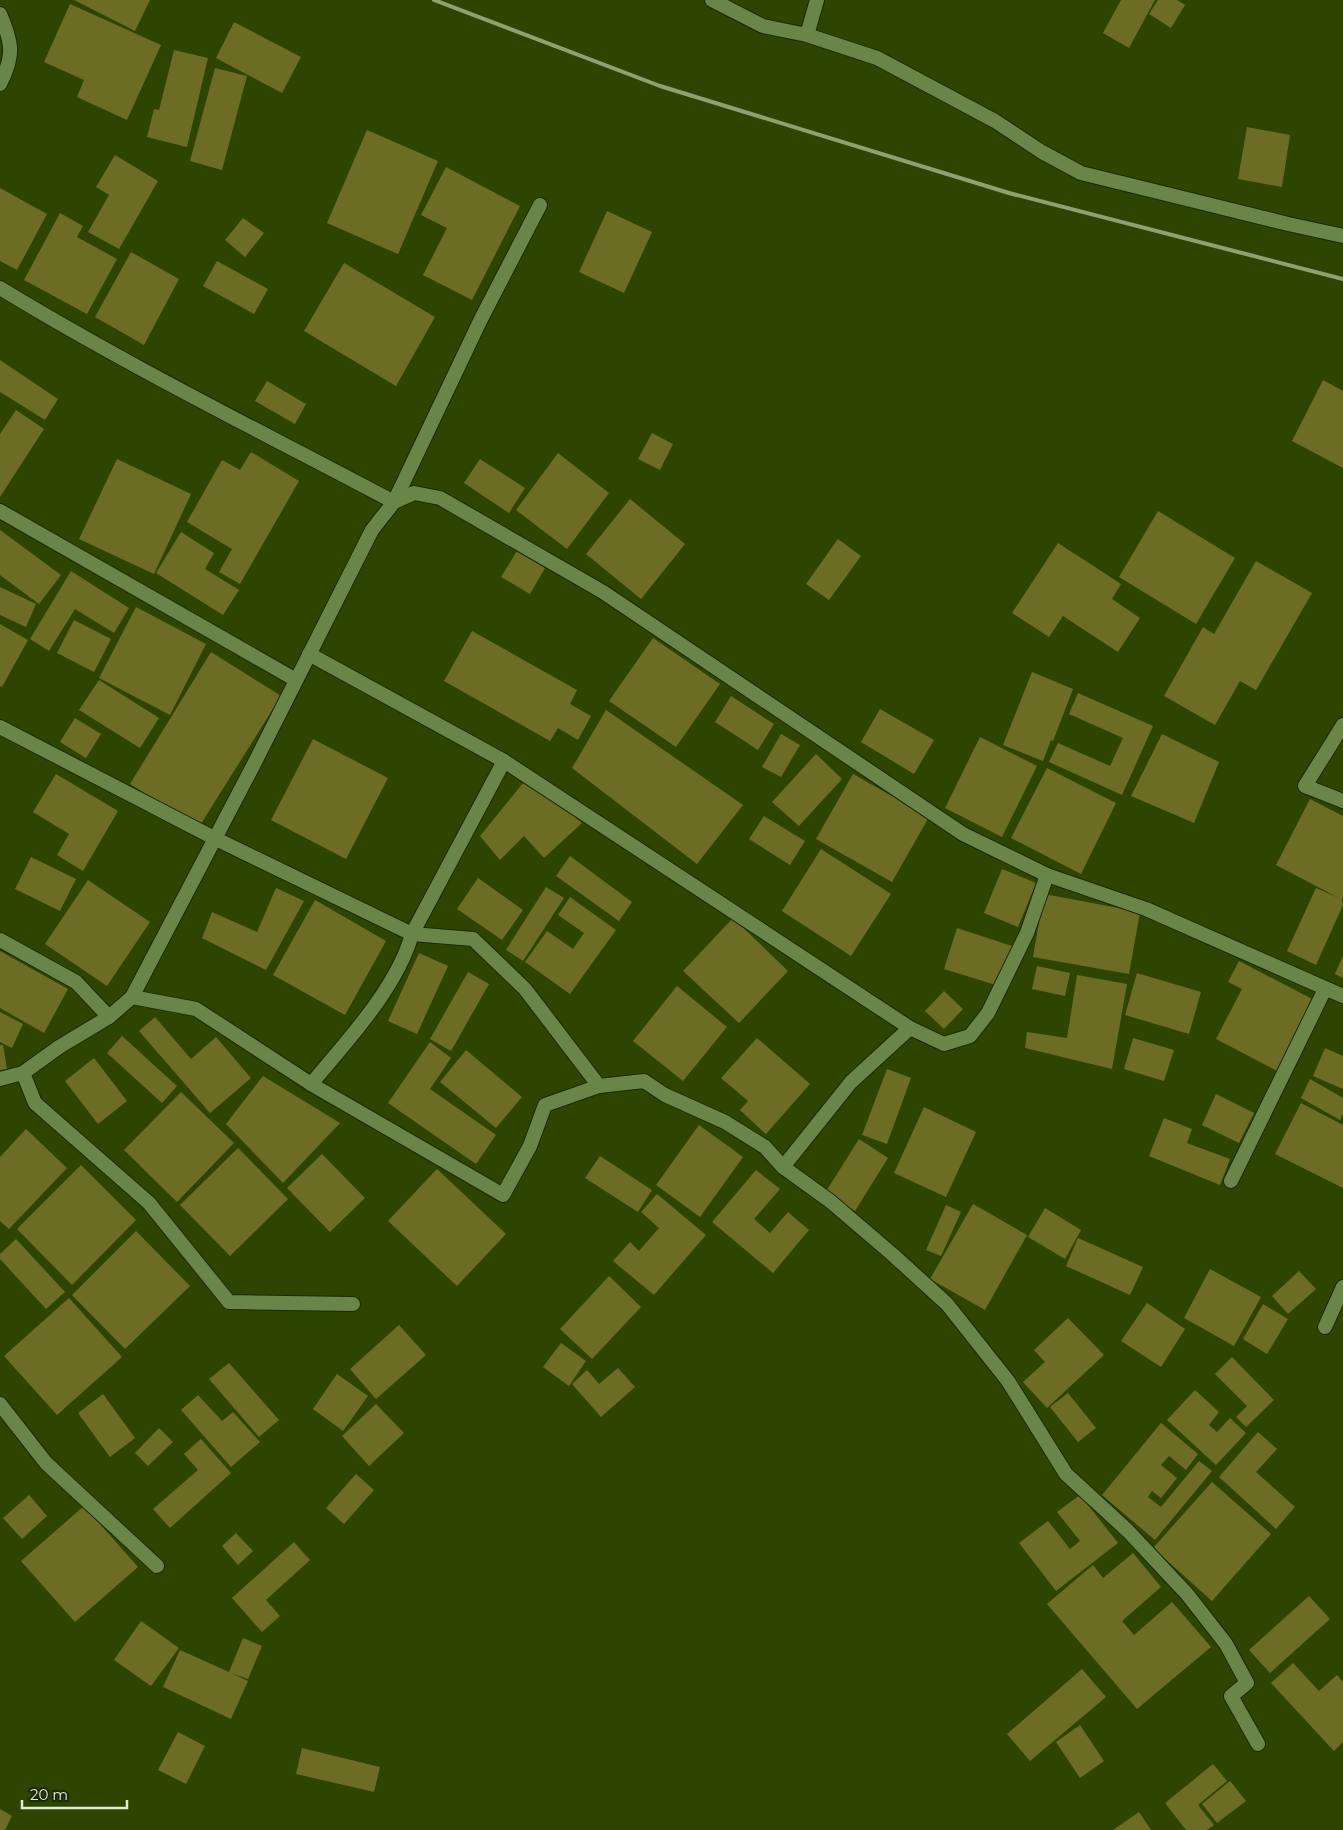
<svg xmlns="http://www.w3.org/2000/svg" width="1343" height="1830" viewBox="0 0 1343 1830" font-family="Montserrat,sans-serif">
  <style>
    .building { fill: #6d6c25 }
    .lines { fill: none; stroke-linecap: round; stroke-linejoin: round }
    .minor-casing { stroke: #1c2908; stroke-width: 16 }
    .minor { stroke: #6a8548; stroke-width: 14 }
    .rail { stroke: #8fa172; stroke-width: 4 }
  </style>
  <rect width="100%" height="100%" fill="#2e4502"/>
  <g class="building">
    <path d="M 74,0 L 150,0 L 135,31 Z"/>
    <path d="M 1121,0 L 1155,0 L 1129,48 L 1103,33 Z"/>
    <path d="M 1158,0 L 1177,0 L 1185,5 L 1171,28 L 1149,14 Z"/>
    <path d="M 70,4 L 161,45 L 127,120 L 77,97 L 84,80 L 44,62 Z"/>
    <path d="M 234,22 L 301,57 L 282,93 L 216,58 Z"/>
    <path d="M 174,50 L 208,58 L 187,147 L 147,137 L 154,109 L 159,110 Z"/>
    <path d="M 215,68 L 247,76 L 222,170 L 190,161 Z"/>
    <path d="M 1247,127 L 1290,135 L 1282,187 L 1238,179 Z"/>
    <path d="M 367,130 L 438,161 L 398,254 L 327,223 Z"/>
    <path d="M 115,155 L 158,181 L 119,249 L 88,232 L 109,195 L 96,187 Z"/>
    <path d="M 446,167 L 520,206 L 472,300 L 423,275 L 447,228 L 421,215 Z"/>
    <path d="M 0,188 L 47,214 L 17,270 L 0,261 Z"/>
    <path d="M 607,211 L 652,232 L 624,293 L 579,272 Z"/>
    <path d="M 60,213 L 83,226 L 77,237 L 117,259 L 87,314 L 24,280 Z"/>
    <path d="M 243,218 L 264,233 L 245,257 L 225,240 Z"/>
    <path d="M 131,252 L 179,279 L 144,345 L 95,317 Z"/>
    <path d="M 217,261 L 268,289 L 254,314 L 203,286 Z"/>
    <path d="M 344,263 L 435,317 L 396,386 L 304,331 Z"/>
    <path d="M 0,360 L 58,399 L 45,420 L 0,392 Z"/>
    <path d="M 1323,380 L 1343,391 L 1343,468 L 1292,441 Z"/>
    <path d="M 267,381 L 306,404 L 295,424 L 255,401 Z"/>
    <path d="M 16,410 L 44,429 L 0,497 L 0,434 Z"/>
    <path d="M 652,433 L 673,444 L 660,470 L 638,459 Z"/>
    <path d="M 251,452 L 299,481 L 240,584 L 219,572 L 232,549 L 187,522 L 222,460 L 240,470 Z"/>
    <path d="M 558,453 L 609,493 L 567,549 L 516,510 Z"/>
    <path d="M 117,459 L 191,494 L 154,574 L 79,539 Z"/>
    <path d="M 480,459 L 525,488 L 509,513 L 464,483 Z"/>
    <path d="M 630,499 L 685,544 L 641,599 L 586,554 Z"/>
    <path d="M 1158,511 L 1235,558 L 1196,624 L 1119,577 Z"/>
    <path d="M 0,530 L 61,575 L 39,604 L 0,575 Z"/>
    <path d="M 181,532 L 214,553 L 205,569 L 239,590 L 223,615 L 156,573 Z"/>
    <path d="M 838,539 L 861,556 L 829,600 L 806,584 Z"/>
    <path d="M 1058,543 L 1121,584 L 1112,599 L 1140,618 L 1118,652 L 1063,616 L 1049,637 L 1012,613 Z"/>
    <path d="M 517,551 L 545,568 L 530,594 L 501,577 Z"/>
    <path d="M 1256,561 L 1312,593 L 1256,690 L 1240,681 L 1215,725 L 1164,696 L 1203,627 L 1214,634 Z"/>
    <path d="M 71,571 L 129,608 L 114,633 L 75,609 L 49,651 L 30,639 Z"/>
    <path d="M 0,587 L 36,604 L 26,627 L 0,615 Z"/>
    <path d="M 136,607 L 206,644 L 170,715 L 99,678 Z"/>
    <path d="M 74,620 L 111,639 L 94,672 L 57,653 Z"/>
    <path d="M 0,624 L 28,640 L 2,687 L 0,686 Z"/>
    <path d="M 472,631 L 577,690 L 570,704 L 591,716 L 578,740 L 558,728 L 550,741 L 444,681 Z"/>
    <path d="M 653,638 L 720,684 L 676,747 L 609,701 Z"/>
    <path d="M 211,652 L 281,696 L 199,827 L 130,784 Z"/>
    <path d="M 1032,672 L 1073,689 L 1053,741 L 1051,740 L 1043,761 L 1003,745 Z"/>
    <path d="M 99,680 L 159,718 L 140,748 L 79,710 Z"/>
    <path d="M 1078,693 L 1153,726 L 1122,795 L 1049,762 L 1058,743 L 1110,766 L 1123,738 L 1069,714 Z"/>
    <path d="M 731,696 L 774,724 L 758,750 L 715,722 Z"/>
    <path d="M 880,709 L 934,740 L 914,774 L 861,742 Z"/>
    <path d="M 606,710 L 743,805 L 697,864 L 572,768 Z"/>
    <path d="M 75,718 L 101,734 L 86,758 L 60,742 Z"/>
    <path d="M 781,734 L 800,745 L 781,777 L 762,767 Z"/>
    <path d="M 1162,734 L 1219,762 L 1194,823 L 1131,796 Z"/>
    <path d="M 980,737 L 1037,766 L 1002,837 L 945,808 Z"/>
    <path d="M 313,739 L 388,778 L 346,859 L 271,820 Z"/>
    <path d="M 816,754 L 842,779 L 799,826 L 772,802 Z"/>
    <path d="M 1047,768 L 1116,803 L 1081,874 L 1011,838 Z"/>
    <path d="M 56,774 L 118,811 L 83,871 L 57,855 L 69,834 L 33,812 Z"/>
    <path d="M 853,774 L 929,817 L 892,882 L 816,839 Z"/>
    <path d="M 527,778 L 582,823 L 544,858 L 524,836 L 500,860 L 480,836 Z"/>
    <path d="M 1310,799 L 1343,816 L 1343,897 L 1342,900 L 1343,905 L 1316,965 L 1287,951 L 1316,888 L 1339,898 L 1276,865 Z"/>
    <path d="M 764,816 L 805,841 L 790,865 L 749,839 Z"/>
    <path d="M 821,849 L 891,894 L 851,956 L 782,911 Z"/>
    <path d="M 570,856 L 632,902 L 619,921 L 556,876 Z"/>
    <path d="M 31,857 L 76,879 L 60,911 L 15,889 Z"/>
    <path d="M 1002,869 L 1036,883 L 1018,927 L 984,913 Z"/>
    <path d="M 478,878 L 523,910 L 502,940 L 457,909 Z"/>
    <path d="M 88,880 L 150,922 L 107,986 L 45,944 Z"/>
    <path d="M 546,887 L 564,898 L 523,961 L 506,950 Z"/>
    <path d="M 276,888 L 304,901 L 266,970 L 202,938 L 212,912 L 257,932 Z"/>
    <path d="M 1044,894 L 1140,912 L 1129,974 L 1033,957 Z"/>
    <path d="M 570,897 L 616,930 L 570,994 L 525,962 L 547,931 L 573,949 L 584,933 L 558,915 Z"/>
    <path d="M 315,900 L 386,941 L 345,1015 L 273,975 Z"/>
    <path d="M 733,918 L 788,971 L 739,1023 L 683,971 Z"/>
    <path d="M 957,928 L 1012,946 L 999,986 L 944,969 Z"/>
    <path d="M 0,951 L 68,989 L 44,1033 L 0,1008 Z"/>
    <path d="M 419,953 L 448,966 L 417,1034 L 388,1021 Z"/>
    <path d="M 1343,956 L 1343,978 L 1335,974 Z"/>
    <path d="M 1239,961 L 1314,1000 L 1279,1072 L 1216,1039 L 1242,989 L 1228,982 Z"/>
    <path d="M 1037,966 L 1070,973 L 1065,996 L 1032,989 Z"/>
    <path d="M 468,972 L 489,984 L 451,1051 L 430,1039 Z"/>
    <path d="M 1137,973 L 1201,992 L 1189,1034 L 1125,1015 Z"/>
    <path d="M 1077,975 L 1127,984 L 1112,1069 L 1025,1048 L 1027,1032 L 1067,1038 Z"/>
    <path d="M 677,986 L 727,1027 L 683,1081 L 633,1041 Z"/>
    <path d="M 944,991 L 963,1009 L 944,1029 L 925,1011 Z"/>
    <path d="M 0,1012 L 23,1024 L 12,1048 L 0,1042 Z"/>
    <path d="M 155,1017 L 191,1059 L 216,1037 L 251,1078 L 210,1113 L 139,1031 Z"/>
    <path d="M 122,1036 L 177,1086 L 162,1103 L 107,1053 Z"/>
    <path d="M 757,1038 L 810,1084 L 766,1134 L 740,1110 L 748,1101 L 721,1078 Z"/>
    <path d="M 1133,1038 L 1174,1050 L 1164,1081 L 1124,1069 Z"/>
    <path d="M 430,1042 L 451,1058 L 430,1089 L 496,1135 L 476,1164 L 388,1103 Z"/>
    <path d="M 0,1045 L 3,1045 L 7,1069 L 0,1070 Z"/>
    <path d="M 1325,1048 L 1343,1056 L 1343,1089 L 1313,1076 Z"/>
    <path d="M 466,1050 L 522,1097 L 496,1128 L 440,1082 Z"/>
    <path d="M 94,1058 L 127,1101 L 98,1124 L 65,1081 Z"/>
    <path d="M 887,1069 L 911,1078 L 887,1144 L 862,1135 Z"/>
    <path d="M 263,1076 L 340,1123 L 283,1183 L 226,1124 Z"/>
    <path d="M 1310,1079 L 1343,1098 L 1343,1114 L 1340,1120 L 1301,1098 Z"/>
    <path d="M 181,1092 L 234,1143 L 177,1202 L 124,1150 Z"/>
    <path d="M 1216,1094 L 1254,1113 L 1239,1143 L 1202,1125 Z"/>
    <path d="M 1301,1103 L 1343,1125 L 1343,1188 L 1275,1154 Z"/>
    <path d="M 924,1107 L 976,1132 L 946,1197 L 894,1173 Z"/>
    <path d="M 1164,1118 L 1192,1129 L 1187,1143 L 1230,1159 L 1220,1185 L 1149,1156 Z"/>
    <path d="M 699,1125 L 743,1157 L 700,1217 L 656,1185 Z"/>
    <path d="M 26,1129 L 67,1168 L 9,1229 L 0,1221 L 0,1157 Z"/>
    <path d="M 859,1139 L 888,1158 L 855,1211 L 825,1193 Z"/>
    <path d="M 238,1148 L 288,1199 L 230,1256 L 180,1205 Z"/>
    <path d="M 322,1154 L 365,1198 L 330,1232 L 287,1188 Z"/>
    <path d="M 600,1156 L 652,1190 L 638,1212 L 585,1178 Z"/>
    <path d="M 81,1165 L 136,1220 L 72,1285 L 17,1229 Z"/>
    <path d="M 437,1169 L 506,1234 L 457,1286 L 388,1221 Z"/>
    <path d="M 756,1170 L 780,1189 L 754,1219 L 770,1233 L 788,1212 L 809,1230 L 773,1273 L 712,1222 Z"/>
    <path d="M 657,1194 L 706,1235 L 654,1295 L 613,1261 L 630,1242 L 639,1251 L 659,1228 L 641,1212 Z"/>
    <path d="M 973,1204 L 1027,1235 L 985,1310 L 930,1279 Z"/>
    <path d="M 946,1205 L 961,1212 L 941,1256 L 926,1250 Z"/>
    <path d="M 1045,1208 L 1081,1230 L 1065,1259 L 1028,1237 Z"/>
    <path d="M 136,1231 L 190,1286 L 125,1349 L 72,1295 Z"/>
    <path d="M 1078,1238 L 1143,1267 L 1130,1295 L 1066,1266 Z"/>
    <path d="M 16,1239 L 65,1292 L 46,1309 L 0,1259 L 0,1254 Z"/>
    <path d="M 1210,1269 L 1261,1297 L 1234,1346 L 1184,1318 Z"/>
    <path d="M 1299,1271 L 1316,1289 L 1288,1314 L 1272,1296 Z"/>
    <path d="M 609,1276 L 641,1307 L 592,1359 L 560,1329 Z"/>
    <path d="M 69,1298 L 122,1357 L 57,1415 L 4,1356 Z"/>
    <path d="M 1147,1303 L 1185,1329 L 1161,1367 L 1121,1341 Z"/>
    <path d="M 1263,1304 L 1288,1319 L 1267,1354 L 1243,1339 Z"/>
    <path d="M 1068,1318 L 1104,1355 L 1047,1408 L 1023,1382 L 1045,1362 L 1034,1350 Z"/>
    <path d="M 399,1325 L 426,1355 L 376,1399 L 350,1369 Z"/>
    <path d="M 561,1343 L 586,1361 L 569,1386 L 543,1367 Z"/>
    <path d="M 1232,1357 L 1274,1400 L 1246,1427 L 1236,1417 L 1247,1406 L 1215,1374 Z"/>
    <path d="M 229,1363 L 279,1420 L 259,1437 L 209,1379 Z"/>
    <path d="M 618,1368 L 635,1387 L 601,1417 L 572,1384 L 587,1370 L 599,1384 Z"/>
    <path d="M 337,1374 L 368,1396 L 343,1431 L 313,1409 Z"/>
    <path d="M 1195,1390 L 1219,1412 L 1209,1425 L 1217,1432 L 1230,1418 L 1246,1433 L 1216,1465 L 1167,1420 Z"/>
    <path d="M 1068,1393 L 1096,1428 L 1078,1442 L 1050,1407 Z"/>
    <path d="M 103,1394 L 135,1438 L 110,1457 L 78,1413 Z"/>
    <path d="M 198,1395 L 222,1421 L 233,1412 L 260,1442 L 231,1467 L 181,1410 Z"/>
    <path d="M 376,1404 L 404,1433 L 369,1466 L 342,1436 Z"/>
    <path d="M 1161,1423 L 1198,1454 L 1186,1470 L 1169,1456 L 1161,1465 L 1177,1478 L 1161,1498 L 1152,1491 L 1148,1497 L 1161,1507 L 1199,1461 L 1212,1471 L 1155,1540 L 1102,1495 Z"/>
    <path d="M 159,1428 L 173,1442 L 148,1466 L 135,1453 Z"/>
    <path d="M 1258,1432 L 1277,1449 L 1256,1472 L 1295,1507 L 1276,1529 L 1219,1477 Z"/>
    <path d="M 201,1439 L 231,1473 L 170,1528 L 153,1509 L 198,1470 L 184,1454 Z"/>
    <path d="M 356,1474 L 374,1490 L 344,1524 L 326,1508 Z"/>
    <path d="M 1212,1482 L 1271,1534 L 1212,1601 L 1153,1548 Z"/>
    <path d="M 29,1495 L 47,1516 L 22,1539 L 3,1518 Z"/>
    <path d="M 1080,1495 L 1118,1543 L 1056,1591 L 1019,1543 L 1048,1521 L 1070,1549 L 1080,1541 L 1057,1512 Z"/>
    <path d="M 84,1506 L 138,1567 L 75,1622 L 21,1561 Z"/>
    <path d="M 236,1533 L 253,1551 L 238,1565 L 222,1546 Z"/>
    <path d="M 294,1542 L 310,1560 L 266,1600 L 280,1616 L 262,1632 L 232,1598 Z"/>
    <path d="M 1133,1553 L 1161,1587 L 1122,1621 L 1134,1635 L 1172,1602 L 1211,1647 L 1137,1709 L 1047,1604 L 1093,1565 L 1103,1578 Z"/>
    <path d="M 1309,1596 L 1330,1619 L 1270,1673 L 1249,1650 Z"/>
    <path d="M 141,1621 L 179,1648 L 151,1686 L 114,1660 Z"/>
    <path d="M 243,1638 L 262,1646 L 248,1679 L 231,1673 L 248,1681 L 231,1719 L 163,1687 L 180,1650 L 229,1672 Z"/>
    <path d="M 1293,1663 L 1319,1691 L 1337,1675 L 1343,1682 L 1343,1742 L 1334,1751 L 1271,1683 Z"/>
    <path d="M 1082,1669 L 1106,1697 L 1030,1761 L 1007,1734 Z"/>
    <path d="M 1080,1725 L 1104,1761 L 1080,1778 L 1056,1742 Z"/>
    <path d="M 178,1732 L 205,1746 L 186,1784 L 158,1770 Z"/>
    <path d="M 302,1748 L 380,1767 L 374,1792 L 296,1774 Z"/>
    <path d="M 1213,1764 L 1227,1781 L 1198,1805 L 1214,1825 L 1207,1830 L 1186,1830 L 1165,1803 Z"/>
    <path d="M 1230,1781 L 1246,1801 L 1217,1823 L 1202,1804 Z"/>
    <path d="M 0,1809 L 12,1816 L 5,1830 L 0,1830 Z"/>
    <path d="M 1139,1812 L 1151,1830 L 1113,1830 Z"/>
  </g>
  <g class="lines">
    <defs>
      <g id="minor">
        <path d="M 712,0 L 763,26 L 807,35 L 877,58 L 995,121 L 1042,152 L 1081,173 L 1288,224 L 1343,236"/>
        <path d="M 0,14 C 12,42 15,55 0,84"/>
        <path d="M 807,35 L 817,0"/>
        <path d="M 0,288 C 128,366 262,432 394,502"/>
        <path d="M 394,502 L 414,493 L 440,498 L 603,592 L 963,834 L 1047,875 L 1146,909 L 1343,996"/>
        <path d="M 0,511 L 296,680"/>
        <path d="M 309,654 L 504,761 L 910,1028"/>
        <path d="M 1343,725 L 1305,786 L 1343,801"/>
        <path d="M 0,727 L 214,838 L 412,934 L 473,939 L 525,989 L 599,1086"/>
        <path d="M 0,940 L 76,982 L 109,1017"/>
        <path d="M 132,997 L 196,1009 L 311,1084 L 503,1195 L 530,1146 L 545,1105 L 599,1086 L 644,1081 L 665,1095 L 725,1122 L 765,1147 L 783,1167 L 830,1201 L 892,1254 L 947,1304 L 1008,1381 L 1066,1474 L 1128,1531 L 1187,1594 L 1226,1644 L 1247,1683 L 1231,1696 L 1258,1744"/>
        <path d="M 23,1073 L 35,1103 L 149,1203 L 229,1302 L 353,1304"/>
        <path d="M 0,1079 L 23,1073 L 59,1047 L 109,1017 L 132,997 L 254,764 L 372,530 L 394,502 L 481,319 L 540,205"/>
        <path d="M 311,1084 C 347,1041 397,988 412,934 L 504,761"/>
        <path d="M 783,1167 L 851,1082 L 910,1028 L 944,1044 L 970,1036 L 988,1013 L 1027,933 L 1047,875"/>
        <path d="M 1231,1181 L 1325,989"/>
        <path d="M 1325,1327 L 1343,1287"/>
        <path d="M 0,1404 L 46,1463 L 157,1566"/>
      </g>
    </defs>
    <use href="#minor" class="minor-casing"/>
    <use href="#minor" class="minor"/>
    <path class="rail" d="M 434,0 L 660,86 L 1009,193 L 1343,279"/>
  </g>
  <path d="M22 1800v8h105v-8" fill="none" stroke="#deedcd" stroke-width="2.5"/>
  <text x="30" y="1800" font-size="15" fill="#deedcd" stroke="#1d280e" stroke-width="4" paint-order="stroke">20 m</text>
</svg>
